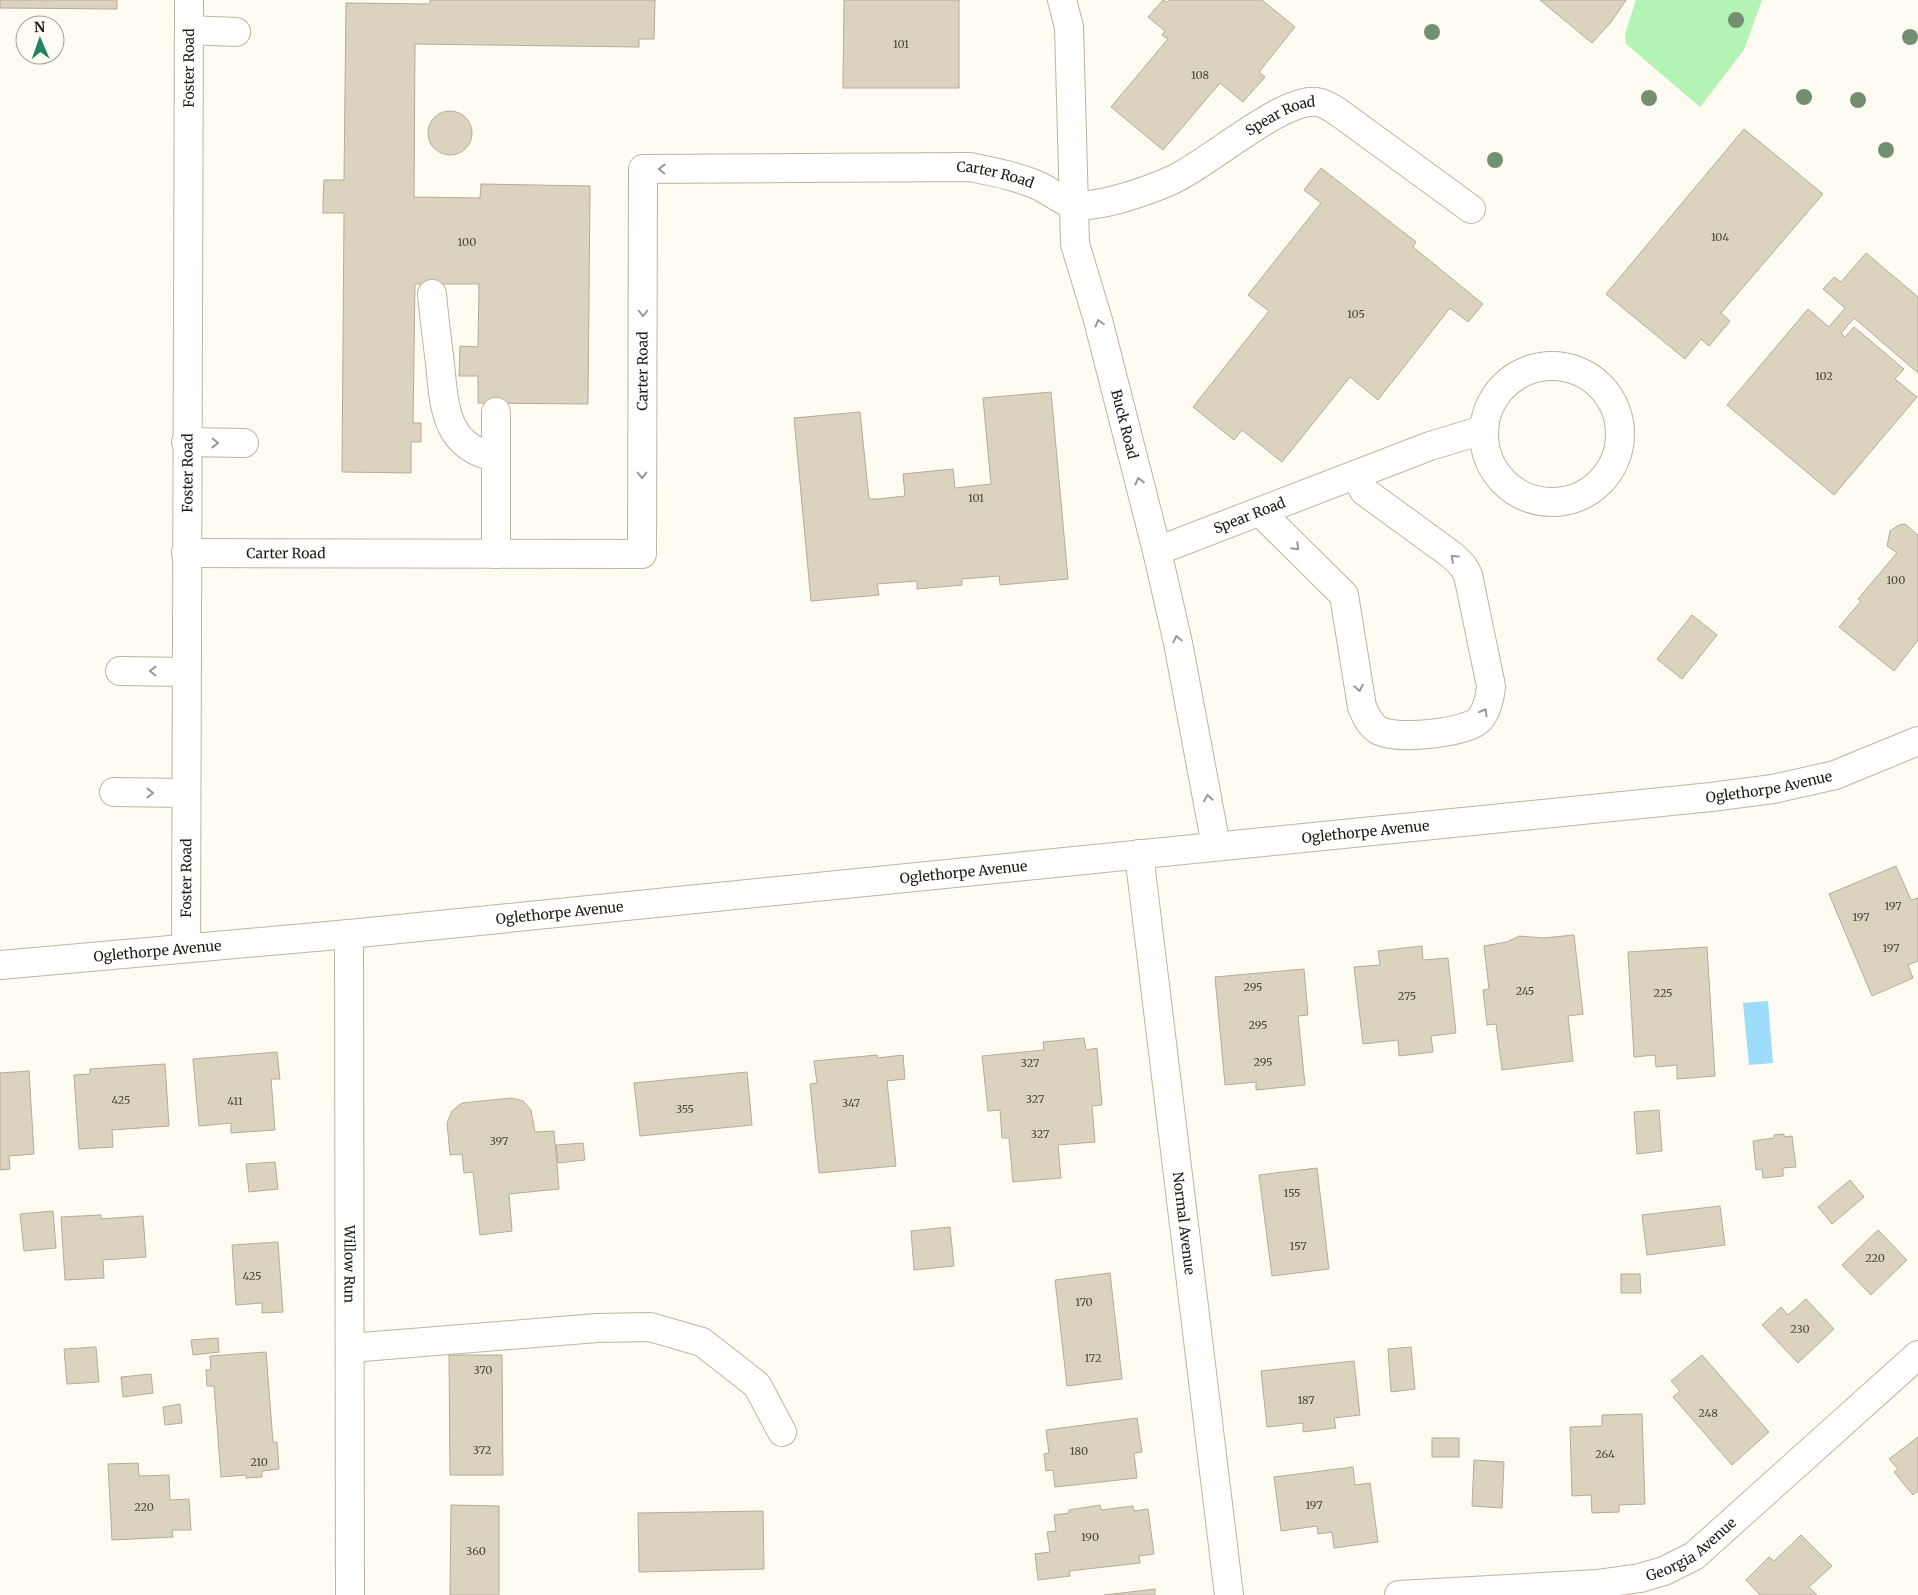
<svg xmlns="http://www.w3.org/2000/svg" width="1918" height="1595" viewBox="0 0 1918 1595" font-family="Merriweather,serif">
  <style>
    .green { fill: #b3f3b4 }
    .water { fill: #9edcfb }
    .building { fill: #dbd3bd; stroke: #b4ac96 }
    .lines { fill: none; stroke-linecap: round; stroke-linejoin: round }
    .minor-casing { stroke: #bdb59f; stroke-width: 30 }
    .major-casing { stroke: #bdb59f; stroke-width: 30 }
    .minor { stroke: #fff; stroke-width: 28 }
    .major { stroke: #fff; stroke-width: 28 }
    .tree { fill: #729071 }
    .oneway { stroke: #9a9895 }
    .labels { text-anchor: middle; stroke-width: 5; stroke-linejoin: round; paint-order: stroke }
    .number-label { font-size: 11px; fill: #4d493e }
    .street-label { font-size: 14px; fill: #1e1b13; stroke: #fefbf2 }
  </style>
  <rect width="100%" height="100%" fill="#fefbf2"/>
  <path class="green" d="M 1636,0 L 1762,0 L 1744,50 L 1700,107 L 1626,44 L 1625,34 Z"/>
  <path class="water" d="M 1768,1001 L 1773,1063 L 1749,1065 L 1743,1003 Z"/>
  <g class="building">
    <path d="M 0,0 L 117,0 L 117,9 L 0,8 Z"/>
    <path d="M 430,0 L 655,0 L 654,39 L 639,39 L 639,47 L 415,44 L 414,197 L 480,198 L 481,184 L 590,186 L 588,404 L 478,403 L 478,376 L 459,376 L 460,346 L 478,347 L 479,284 L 415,284 L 413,423 L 421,423 L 421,442 L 411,442 L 411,473 L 342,472 L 344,213 L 323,213 L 323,201 L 324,180 L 344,180 L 346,3 L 430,4 Z"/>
    <path d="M 844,0 L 959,0 L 959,88 L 843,88 Z"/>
    <path d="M 1163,0 L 1167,2 L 1169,0 L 1262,0 L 1295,27 L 1259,72 L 1265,77 L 1243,102 L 1220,83 L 1163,150 L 1111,107 L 1168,39 L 1162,35 L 1165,31 L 1148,17 Z"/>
    <path d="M 1540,0 L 1626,0 L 1612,21 L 1592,43 Z"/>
    <circle cx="450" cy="133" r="22"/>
    <path d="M 1744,129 L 1823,194 L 1721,313 L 1730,321 L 1709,346 L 1701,339 L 1685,359 L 1606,294 Z"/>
    <path d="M 1321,168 L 1416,242 L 1413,247 L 1483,304 L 1468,322 L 1450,308 L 1378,400 L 1350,377 L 1282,462 L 1242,430 L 1234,440 L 1193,407 L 1269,311 L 1248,295 L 1321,203 L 1304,190 Z"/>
    <path d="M 1866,253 L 1918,297 L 1918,373 L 1854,318 L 1841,333 L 1845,337 L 1854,327 L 1904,369 L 1895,379 L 1917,397 L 1834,495 L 1727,405 L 1808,309 L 1829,327 L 1845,308 L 1823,289 L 1834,277 L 1841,282 Z"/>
    <path d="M 1051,392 L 1068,579 L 1000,585 L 999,576 L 962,579 L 962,585 L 917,589 L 917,581 L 877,584 L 879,595 L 811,601 L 794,418 L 860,412 L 869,499 L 878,499 L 905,496 L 903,474 L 953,469 L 955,488 L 991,484 L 983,398 Z"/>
    <path d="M 1905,524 L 1918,535 L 1918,640 L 1894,671 L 1839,627 L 1861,601 L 1858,599 L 1897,553 L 1887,546 L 1890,531 L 1899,525 Z"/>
    <path d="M 1692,615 L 1717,635 L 1682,679 L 1657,659 Z"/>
    <path d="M 1896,866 L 1911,900 L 1918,898 L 1918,961 L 1908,965 L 1913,978 L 1872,996 L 1829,894 Z"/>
    <path d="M 1574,935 L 1583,1014 L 1568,1016 L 1573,1061 L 1502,1070 L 1496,1024 L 1487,1025 L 1483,990 L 1489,989 L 1484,946 L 1507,942 L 1519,936 L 1543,938 Z"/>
    <path d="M 1422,946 L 1423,960 L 1448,958 L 1456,1033 L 1431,1036 L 1433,1052 L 1399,1056 L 1398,1040 L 1363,1044 L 1354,967 L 1380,965 L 1378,951 Z"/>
    <path d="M 1707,947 L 1715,1076 L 1677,1079 L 1677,1065 L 1656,1067 L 1655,1055 L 1634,1057 L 1628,952 Z"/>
    <path d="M 1304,969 L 1308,1015 L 1298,1016 L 1305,1085 L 1256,1090 L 1256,1082 L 1225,1085 L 1215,977 Z"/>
    <path d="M 1084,1038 L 1086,1050 L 1097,1048 L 1102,1105 L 1092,1106 L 1095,1142 L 1058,1145 L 1061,1178 L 1013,1182 L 1009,1138 L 1002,1138 L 1000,1110 L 988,1111 L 982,1056 L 1044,1050 L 1043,1042 Z"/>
    <path d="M 277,1052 L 280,1079 L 271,1079 L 275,1130 L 231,1133 L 231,1123 L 199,1126 L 193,1059 Z"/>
    <path d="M 877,1055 L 877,1058 L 903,1055 L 905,1079 L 887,1081 L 896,1166 L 819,1173 L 810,1084 L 817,1083 L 814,1061 Z"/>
    <path d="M 165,1064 L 169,1126 L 112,1130 L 113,1147 L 79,1149 L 74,1075 L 90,1074 L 90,1069 Z"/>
    <path d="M 29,1071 L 34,1154 L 9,1156 L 10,1169 L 0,1170 L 0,1073 Z"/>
    <path d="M 747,1072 L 752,1125 L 640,1136 L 634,1083 Z"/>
    <path d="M 512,1098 L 523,1101 L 531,1110 L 535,1132 L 554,1131 L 559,1189 L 509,1194 L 512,1231 L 480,1235 L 473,1172 L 464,1173 L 462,1154 L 450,1155 L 447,1123 L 452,1111 L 462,1103 Z"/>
    <path d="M 1659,1110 L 1662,1151 L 1637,1154 L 1634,1112 Z"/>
    <path d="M 1784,1134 L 1784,1137 L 1792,1136 L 1796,1167 L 1783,1168 L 1783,1176 L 1763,1178 L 1762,1169 L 1756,1170 L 1753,1141 L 1774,1138 L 1774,1135 Z"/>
    <path d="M 583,1143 L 585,1160 L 558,1163 L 556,1145 Z"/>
    <path d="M 275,1162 L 278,1189 L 249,1192 L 246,1164 Z"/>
    <path d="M 1317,1168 L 1329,1269 L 1272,1276 L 1259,1175 Z"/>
    <path d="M 1850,1180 L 1864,1197 L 1832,1224 L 1818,1207 Z"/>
    <path d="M 1720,1206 L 1725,1245 L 1647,1255 L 1642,1215 Z"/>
    <path d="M 53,1211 L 56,1248 L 24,1251 L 20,1214 Z"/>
    <path d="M 101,1215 L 101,1219 L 143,1216 L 146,1257 L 103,1260 L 104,1278 L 65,1280 L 61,1217 Z"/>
    <path d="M 950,1227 L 954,1266 L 914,1270 L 911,1231 Z"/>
    <path d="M 1878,1230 L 1907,1260 L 1871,1295 L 1842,1265 Z"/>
    <path d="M 278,1242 L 283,1312 L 262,1313 L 262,1303 L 236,1305 L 232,1245 Z"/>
    <path d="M 1110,1273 L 1122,1379 L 1067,1386 L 1055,1280 Z"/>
    <path d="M 1621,1274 L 1640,1274 L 1641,1293 L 1621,1293 Z"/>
    <path d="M 1806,1299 L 1834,1329 L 1798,1363 L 1762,1325 L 1781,1307 L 1788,1315 Z"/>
    <path d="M 218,1338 L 219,1352 L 193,1355 L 191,1340 Z"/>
    <path d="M 96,1347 L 99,1382 L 67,1384 L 64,1349 Z"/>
    <path d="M 1411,1347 L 1415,1389 L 1391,1392 L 1388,1349 Z"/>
    <path d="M 266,1352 L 273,1442 L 277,1442 L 279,1469 L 262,1471 L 262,1477 L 246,1478 L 246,1475 L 221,1477 L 214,1386 L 207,1386 L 206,1370 L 211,1370 L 210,1356 Z"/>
    <path d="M 449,1355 L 502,1355 L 503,1475 L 450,1475 Z"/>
    <path d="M 1702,1355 L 1769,1432 L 1732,1465 L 1673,1397 L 1680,1391 L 1671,1381 Z"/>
    <path d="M 1354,1361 L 1360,1415 L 1334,1418 L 1336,1428 L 1303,1432 L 1303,1423 L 1267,1427 L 1261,1371 Z"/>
    <path d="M 151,1374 L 153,1393 L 123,1397 L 121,1377 Z"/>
    <path d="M 180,1404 L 182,1423 L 165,1425 L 163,1407 Z"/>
    <path d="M 1642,1414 L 1645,1504 L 1619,1505 L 1619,1512 L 1592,1513 L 1591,1495 L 1572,1496 L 1570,1427 L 1602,1426 L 1602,1415 Z"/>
    <path d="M 1137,1418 L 1142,1452 L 1134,1453 L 1137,1478 L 1055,1487 L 1053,1470 L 1046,1471 L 1044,1454 L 1049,1453 L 1046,1430 Z"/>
    <path d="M 1918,1437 L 1918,1491 L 1913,1495 L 1894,1472 L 1898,1469 L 1889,1459 Z"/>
    <rect x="1432" y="1438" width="27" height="19"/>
    <path d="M 1474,1460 L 1504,1462 L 1502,1508 L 1472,1506 Z"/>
    <path d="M 138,1463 L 139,1476 L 169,1475 L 170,1500 L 189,1499 L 191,1530 L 172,1530 L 173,1537 L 112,1540 L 108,1464 Z"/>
    <path d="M 1353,1467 L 1355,1485 L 1370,1483 L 1378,1542 L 1334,1548 L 1332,1532 L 1318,1534 L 1317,1526 L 1281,1531 L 1274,1477 Z"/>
    <path d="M 451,1505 L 499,1506 L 499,1595 L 450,1595 Z"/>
    <path d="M 1100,1505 L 1101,1510 L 1133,1506 L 1134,1511 L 1148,1509 L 1154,1554 L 1139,1556 L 1140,1563 L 1069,1571 L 1070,1576 L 1038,1580 L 1035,1554 L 1050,1552 L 1047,1532 L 1056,1531 L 1054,1515 L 1069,1513 L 1069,1510 Z"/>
    <path d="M 763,1511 L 764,1569 L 639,1572 L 638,1513 Z"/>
    <path d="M 1801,1535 L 1832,1566 L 1809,1587 L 1817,1595 L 1760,1595 L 1746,1580 L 1769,1557 L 1774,1561 Z"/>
    <path d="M 1155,1589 L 1155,1595 L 1104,1595 L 1130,1592 Z"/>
  </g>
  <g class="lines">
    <defs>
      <g id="minor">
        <path id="s1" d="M 1062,0 L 1069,27 L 1075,244 L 1098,320 L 1157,551 L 1178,643 L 1216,846"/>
        <path d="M 189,30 L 236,32"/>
        <path d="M 432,294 C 434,317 437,340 440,363 C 444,406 445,448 496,457"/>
        <circle cx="1552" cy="434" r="68"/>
        <path d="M 186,442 L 244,443"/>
        <path d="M 1261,513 L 1344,595 L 1362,707 C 1366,716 1370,726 1380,731 C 1398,740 1468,733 1480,719 C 1488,709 1490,697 1491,686 L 1468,575 L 1463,566 L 1453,556 L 1364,491 L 1356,475"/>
        <path id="s2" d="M 1157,551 L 1430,446 L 1483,430"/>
        <path id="s3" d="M 186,553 L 642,554 L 643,169 L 970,167 C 994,172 1017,176 1039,186 C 1050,191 1061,201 1073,204 C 1095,210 1150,190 1172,180 C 1208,164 1283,97 1317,102 C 1324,103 1332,108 1338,112 L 1471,209"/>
        <path d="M 496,554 L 496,412"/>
        <path d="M 120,671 L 186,672"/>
        <path d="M 114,792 L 186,793"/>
        <path id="s4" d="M 1139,854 L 1229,1595"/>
        <path id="s5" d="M 349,934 L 350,1595"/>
        <path id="s6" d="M 186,947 L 189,0"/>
        <path d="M 350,1348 L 597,1328 L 650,1327 L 702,1342 L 757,1385 L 782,1432"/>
        <path id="s7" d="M 1399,1595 L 1597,1584 L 1640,1578 L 1664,1571 L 1694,1556 L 1918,1355"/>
      </g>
      <g id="major">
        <path id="s8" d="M 0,965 L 349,934 L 1711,797 L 1773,789 L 1835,775 L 1918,741"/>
      </g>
    </defs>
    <use href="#minor" class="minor-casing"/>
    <use href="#major" class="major-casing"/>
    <use href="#minor" class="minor"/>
    <use href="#major" class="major"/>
  </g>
  <g class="tree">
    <circle cx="1736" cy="20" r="8"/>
    <circle cx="1432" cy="32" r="8"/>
    <circle cx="1910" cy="37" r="8"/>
    <circle cx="1804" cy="97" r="8"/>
    <circle cx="1649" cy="98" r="8"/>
    <circle cx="1858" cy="100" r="8"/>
    <circle cx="1886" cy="150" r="8"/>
    <circle cx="1495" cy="160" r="8"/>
  </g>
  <defs><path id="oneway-chevron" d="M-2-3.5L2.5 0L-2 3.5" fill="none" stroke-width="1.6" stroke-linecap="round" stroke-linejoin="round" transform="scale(1.25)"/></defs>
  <g class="oneway">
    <use href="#oneway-chevron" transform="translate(662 169) rotate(-179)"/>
    <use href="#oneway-chevron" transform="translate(643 313) rotate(90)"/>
    <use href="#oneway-chevron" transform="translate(1099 323) rotate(-105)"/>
    <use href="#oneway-chevron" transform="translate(215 443) rotate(1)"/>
    <use href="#oneway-chevron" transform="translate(642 475) rotate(90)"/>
    <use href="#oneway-chevron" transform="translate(1139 481) rotate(-104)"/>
    <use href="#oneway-chevron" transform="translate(1296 547) rotate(45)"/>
    <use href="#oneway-chevron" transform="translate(1454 558) rotate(-138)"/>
    <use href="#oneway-chevron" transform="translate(1177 639) rotate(-103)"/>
    <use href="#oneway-chevron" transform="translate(153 671) rotate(-179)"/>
    <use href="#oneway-chevron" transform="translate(1359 688) rotate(80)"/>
    <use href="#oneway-chevron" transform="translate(1484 712) rotate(-61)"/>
    <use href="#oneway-chevron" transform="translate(150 793)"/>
    <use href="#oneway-chevron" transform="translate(1208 798) rotate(-100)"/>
  </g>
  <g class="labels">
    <g class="number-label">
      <text x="901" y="48">101</text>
      <text x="1200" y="79">108</text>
      <text x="1720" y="241">104</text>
      <text x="467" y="246">100</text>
      <text x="1356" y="318">105</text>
      <text x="1824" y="380">102</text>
      <text x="976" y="502">101</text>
      <text x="1896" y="584">100</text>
      <text x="1893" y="910">197</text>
      <text x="1861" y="921">197</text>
      <text x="1891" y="952">197</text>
      <text x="1253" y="991">295</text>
      <text x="1525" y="995">245</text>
      <text x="1663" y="997">225</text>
      <text x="1407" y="1000">275</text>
      <text x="1258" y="1029">295</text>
      <text x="1263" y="1066">295</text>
      <text x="1030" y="1067">327</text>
      <text x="1035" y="1103">327</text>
      <text x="121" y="1104">425</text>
      <text x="235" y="1105">411</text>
      <text x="851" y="1107">347</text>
      <text x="685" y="1113">355</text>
      <text x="1040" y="1138">327</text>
      <text x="499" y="1145">397</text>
      <text x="1292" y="1197">155</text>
      <text x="1298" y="1250">157</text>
      <text x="1875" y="1262">220</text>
      <text x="252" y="1280">425</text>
      <text x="1084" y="1306">170</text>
      <text x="1800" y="1333">230</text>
      <text x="1093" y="1362">172</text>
      <text x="483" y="1374">370</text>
      <text x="1306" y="1404">187</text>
      <text x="1708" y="1417">248</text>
      <text x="482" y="1454">372</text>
      <text x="1079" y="1455">180</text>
      <text x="1605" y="1458">264</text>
      <text x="259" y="1466">210</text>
      <text x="1314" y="1509">197</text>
      <text x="144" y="1511">220</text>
      <text x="1090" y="1541">190</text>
      <text x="476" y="1555">360</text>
    </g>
    <g class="street-label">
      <text dy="5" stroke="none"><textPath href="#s6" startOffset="879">Foster Road</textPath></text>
      <text dy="5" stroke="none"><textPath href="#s3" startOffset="1508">Spear Road</textPath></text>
      <text dy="5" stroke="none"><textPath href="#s3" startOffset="1194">Carter Road</textPath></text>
      <text dy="5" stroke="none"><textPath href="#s3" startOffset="639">Carter Road</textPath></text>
      <text dy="5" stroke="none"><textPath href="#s1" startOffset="432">Buck Road</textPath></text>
      <text dy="5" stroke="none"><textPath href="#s6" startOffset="474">Foster Road</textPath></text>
      <text dy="5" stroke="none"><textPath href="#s2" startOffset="99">Spear Road</textPath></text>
      <text dy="5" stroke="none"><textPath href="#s3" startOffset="100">Carter Road</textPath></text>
      <text dy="5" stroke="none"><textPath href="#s8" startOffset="1778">Oglethorpe Avenue</textPath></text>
      <text dy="5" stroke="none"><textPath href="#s8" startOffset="1372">Oglethorpe Avenue</textPath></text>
      <text dy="5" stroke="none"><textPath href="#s8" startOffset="968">Oglethorpe Avenue</textPath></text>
      <text dy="5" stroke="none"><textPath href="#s6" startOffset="69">Foster Road</textPath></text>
      <text dy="5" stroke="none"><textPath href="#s8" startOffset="562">Oglethorpe Avenue</textPath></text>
      <text dy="5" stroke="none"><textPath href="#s8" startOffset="158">Oglethorpe Avenue</textPath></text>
      <text dy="5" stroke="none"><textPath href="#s4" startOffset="372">Normal Avenue</textPath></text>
      <text dy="5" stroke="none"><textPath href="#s5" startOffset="330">Willow Run</textPath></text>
      <text dy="5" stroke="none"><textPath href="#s7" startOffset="301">Georgia Avenue</textPath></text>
    </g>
  </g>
  <g transform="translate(40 40) rotate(358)"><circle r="24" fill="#fefbf2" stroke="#a4a199"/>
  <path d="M0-4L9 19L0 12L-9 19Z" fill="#1e835e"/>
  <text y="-8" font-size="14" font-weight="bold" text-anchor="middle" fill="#1e1b13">N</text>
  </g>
</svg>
